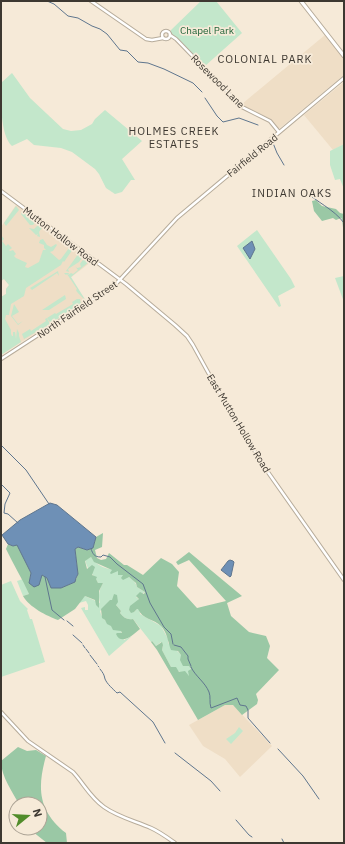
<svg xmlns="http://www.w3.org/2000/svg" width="345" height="844" viewBox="0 0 345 844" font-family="'IBM Plex Sans',sans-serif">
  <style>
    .built { fill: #efdec6 }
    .green { fill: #c3e7cb }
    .forest { fill: #9ac8a5 }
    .water { fill: #6e90b6; stroke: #5f768e }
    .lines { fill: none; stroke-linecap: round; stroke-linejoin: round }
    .stream { stroke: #5f768e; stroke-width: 1 }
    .tertiary-casing { stroke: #b7ac9b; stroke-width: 4.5 }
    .secondary-casing { stroke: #b7ac9b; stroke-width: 5 }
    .tertiary { stroke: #fff; stroke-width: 2.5 }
    .secondary { stroke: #fff; stroke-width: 3 }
    .labels { text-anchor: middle; stroke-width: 3.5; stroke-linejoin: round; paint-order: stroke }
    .park-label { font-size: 10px; fill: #1e6337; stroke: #f6ead8 }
    .street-label { font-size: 10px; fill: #3d3831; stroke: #f6ead8 }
    .neighbourhood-label { font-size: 11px; letter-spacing: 1px; fill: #3d3831; stroke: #f6ead8 }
  </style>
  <rect width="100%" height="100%" fill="#f6ead8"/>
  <g class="built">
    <path d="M 325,35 L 344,59 L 344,75 L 280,128 L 278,128 L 271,119 L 246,107 L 242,104 Z"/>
    <path d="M 344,82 L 344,144 L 333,150 L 304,115 Z"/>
    <path d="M 16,205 L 91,262 L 70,278 L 86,301 L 1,355 L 1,297 L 6,294 L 6,289 L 9,285 L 4,279 L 1,281 L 1,227 Z"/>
    <path d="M 225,705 L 233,705 L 272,746 L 240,777 L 225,759 L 203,746 L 189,725 Z"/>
  </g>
  <g class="green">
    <path d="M 201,1 L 216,1 L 242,33 L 205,66 L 176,39 C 172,36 170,35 171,30 Z"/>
    <path d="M 12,73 L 30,98 L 63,129 L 71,131 L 81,130 L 92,124 L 95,119 L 105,110 L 142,141 L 122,159 L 135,180 L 131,180 L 122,192 L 115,194 L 106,188 L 99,174 L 95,169 L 72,152 L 61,148 L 34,145 L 27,139 L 12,146 C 0,135 1,100 1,83 Z"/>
    <path d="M 344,144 L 344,189 L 340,179 L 335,180 L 330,165 L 330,151 Z"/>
    <path d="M 16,206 L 19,210 L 6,226 L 4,223 Z"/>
    <path d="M 22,211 L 36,220 L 36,222 L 33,225 L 30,225 L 21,214 Z"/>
    <path d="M 39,224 L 43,226 L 39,232 L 40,237 L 37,236 L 38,234 L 36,235 L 29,228 L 34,229 Z"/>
    <path d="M 257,230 L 291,279 L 295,287 L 278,296 L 281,306 L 279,307 L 237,246 Z"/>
    <path d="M 1,235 L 4,239 L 2,241 L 6,246 L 8,244 L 12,248 L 9,250 L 10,251 L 13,250 L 16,254 L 14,256 L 16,258 L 27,263 L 25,267 L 28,268 L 39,262 L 43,250 L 46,250 L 44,248 L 44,245 L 39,243 L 40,240 L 43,239 L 47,245 L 51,247 L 56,244 L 57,245 L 53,251 L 50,252 L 59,260 L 61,259 L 69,248 L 62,242 L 59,242 L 60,240 L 73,249 L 64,262 L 63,261 L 61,265 L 26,288 L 24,296 L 11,304 L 9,315 L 6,315 L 5,319 L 11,330 L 11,334 L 12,336 L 14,336 L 13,336 L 13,332 L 15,332 L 16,339 L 17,329 L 19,333 L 19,336 L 21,342 L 1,355 L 1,297 L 6,294 L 6,289 L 9,285 L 4,279 L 1,281 Z"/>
    <path d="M 79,253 L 83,256 L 79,262 L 68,269 L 69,272 L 66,271 Z"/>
    <path d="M 85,257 L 90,261 L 71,277 L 86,301 L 77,292 L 76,290 L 77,289 L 67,274 L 66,275 L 64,273 L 69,273 L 68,275 L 71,273 L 73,274 L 78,270 L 75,266 L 77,268 L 81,267 L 80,264 Z"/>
    <path d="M 58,271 L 59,276 L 57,273 L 32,290 L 30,288 Z"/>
    <path d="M 344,276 L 344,302 L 335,278 Z"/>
    <path d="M 65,295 L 66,299 L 49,310 L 42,310 Z"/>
    <path d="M 77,299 L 80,299 L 81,304 L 51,323 L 47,318 L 55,313 L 56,314 L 73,304 L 72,302 Z"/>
    <path d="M 14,304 L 19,312 L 12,316 L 18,324 L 23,321 L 18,325 L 11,316 Z"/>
    <path d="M 47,318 L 50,324 L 24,339 L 22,334 L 30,329 L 31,331 L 46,321 L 45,319 Z"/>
    <path d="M 91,557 C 96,566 108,570 118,570 C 125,576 135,578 137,587 L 145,592 L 136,597 L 139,599 L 129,610 L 131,612 L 134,612 L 137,609 L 139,609 L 140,614 L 161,626 L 168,639 L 168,643 C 176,650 186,658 190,667 C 191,670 190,674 189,677 L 171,667 L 162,650 L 163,645 L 161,642 L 156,646 L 152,641 L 151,642 L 133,619 C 127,620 124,618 120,613 L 121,611 L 112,600 L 100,611 C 102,621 112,626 121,631 L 124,640 L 132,636 L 109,656 L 81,608 L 85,607 L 85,610 L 88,610 L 88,605 L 86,601 L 79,603 L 87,593 L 85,596 L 100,603 C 98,595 99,590 103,583 L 98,583 C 94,574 88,572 85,560 Z"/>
    <path d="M 23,579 L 29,594 L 23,596 L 17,581 Z"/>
    <path d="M 11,581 L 20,601 L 28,609 L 27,610 L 30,619 L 32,619 L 45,662 L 1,677 L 1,585 Z"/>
    <path d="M 239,727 L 243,731 L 231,744 L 226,739 L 235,733 Z"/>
  </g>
  <g class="forest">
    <path d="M 316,200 L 322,206 L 336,209 L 340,213 L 344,214 L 344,236 L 342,219 L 341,218 L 336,220 L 333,218 L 322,221 L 314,211 L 312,201 Z"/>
    <path d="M 103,533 L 102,547 L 95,550 L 97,558 L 101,560 L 106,559 L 109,553 L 124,565 L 127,565 L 143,575 L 161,558 L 172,564 L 179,572 L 177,586 L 197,608 L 226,601 L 189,560 L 178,565 L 176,562 L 189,552 L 242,596 L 227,603 L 231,616 L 249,632 L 266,636 L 270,646 L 267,658 L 279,670 L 256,694 L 258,700 L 257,704 L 242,715 L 233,705 L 225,705 L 198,720 L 157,650 L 151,642 L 152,641 L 156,646 L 162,642 L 163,645 L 162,650 L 171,667 L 176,667 L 179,672 L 185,671 L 189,676 L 188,671 L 191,669 L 189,666 L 183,666 L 180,660 L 181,655 L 178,651 L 171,650 C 168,642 167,632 161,626 C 154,619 142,619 138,609 L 137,609 L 134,612 L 131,613 L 129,610 L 130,606 L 139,599 L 136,596 L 140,592 L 144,594 L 145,592 L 137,587 L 136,583 L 129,577 L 123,580 L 121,578 L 123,575 L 118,575 L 118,571 L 111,574 L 110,573 L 112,570 L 94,562 L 91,557 L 85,561 L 87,569 L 92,565 L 95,567 L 92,575 L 97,577 L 96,579 L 98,583 L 103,583 L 99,591 L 99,608 L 96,605 L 95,600 L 85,596 L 75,609 L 58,620 C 47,616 29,607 23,596 L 29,594 C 22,578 13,564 6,549 L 8,544 L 13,546 L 17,544 L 31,573 L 29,583 L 42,575 L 47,578 L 51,588 L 61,588 L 75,582 L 78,574 L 75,549 L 78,547 L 87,550 L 93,548 L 96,537 Z"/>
    <path d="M 114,594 L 117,595 L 118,602 L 116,605 L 121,611 L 120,613 C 124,618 127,620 133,619 L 140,629 C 133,635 121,646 116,634 L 117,633 L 122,633 L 121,631 L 113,630 L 111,626 L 107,624 L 105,620 L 102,618 L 101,609 L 110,600 L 112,600 Z"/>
    <path d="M 18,747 L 27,751 L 36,750 L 46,756 C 37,788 38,811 66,833 L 67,843 L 47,843 L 28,828 L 40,828 L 40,804 L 19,804 C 12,791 1,776 1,761 Z"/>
  </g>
  <g class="water">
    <path d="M 252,241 L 255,249 L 250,259 L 243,248 Z"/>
    <path d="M 50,503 L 57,505 L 96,537 L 93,548 L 87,550 L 78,547 L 75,549 L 78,574 L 76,578 L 75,582 L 61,588 L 51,588 L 47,578 L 42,575 L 39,585 L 34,587 L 29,583 L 31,573 L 17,545 L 13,546 L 8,544 L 2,535 L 20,520 Z"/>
    <path d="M 230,560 L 233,561 L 234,562 L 231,576 L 230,577 L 221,570 L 228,561 Z"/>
  </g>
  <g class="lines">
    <g class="stream">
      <path d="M 47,1 L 54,4 L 68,16 L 78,18 L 92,26 L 100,29 L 107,34 L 120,50 L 127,51 L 138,62 L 148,63 L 164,69 L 193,83 L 202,92"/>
      <path d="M 205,98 L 217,116 L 223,122 L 239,118 L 258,125"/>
      <path d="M 273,143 L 277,153 L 284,165"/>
      <path d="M 304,190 C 316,202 334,209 344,223"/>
      <path d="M 1,445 L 26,470 L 49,504"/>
      <path d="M 1,484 L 10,493 L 5,504 L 4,513 L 8,514 L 18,523"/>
      <path d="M 91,549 C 93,554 94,557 101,557 L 103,555 L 110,557 L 117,564 L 143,584 L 150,603 L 164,627 L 171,634 L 173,644"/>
      <path d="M 45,577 L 52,610 L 64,620"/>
      <path d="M 67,621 L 73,626"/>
      <path d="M 73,635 L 82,643"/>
      <path d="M 83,645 L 85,648"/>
      <path d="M 174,645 L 181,647 L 188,656 L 188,659 L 191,666"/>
      <path d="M 86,649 L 89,653"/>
      <path d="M 90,655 L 97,664"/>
      <path d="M 98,666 L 99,667"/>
      <path d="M 191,667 C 195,676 205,682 209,692 C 211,697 209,702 211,708 L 237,698 L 240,705 L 246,706 L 248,710 L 248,718 L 270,743"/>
      <path d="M 100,669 C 103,673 104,674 105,679 C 107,684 113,689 117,693 L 120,692 L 153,722 L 165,743"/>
      <path d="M 278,749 L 303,776 L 319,799"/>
      <path d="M 175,753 L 211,781 L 220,791"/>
      <path d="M 236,820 L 249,835 L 252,837"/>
      <path d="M 282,839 L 284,843"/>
    </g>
    <defs>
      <g id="tertiary">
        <path d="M 91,1 L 146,39 L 152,40 L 163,38"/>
        <circle cx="166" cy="35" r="4"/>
        <path d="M 170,35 L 176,39 L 242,107 L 270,121 L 279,132"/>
        <path d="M 1,191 L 126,284 L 175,325 L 187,336 L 193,345 L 220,394 L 265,468 L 344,580"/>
        <path d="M 1,359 L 115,285 L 177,218 L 344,78"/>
        <path d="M 1,712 L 28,741 L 73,772 C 84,784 90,797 104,807 C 118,817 135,821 151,828 C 160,832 168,838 175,843"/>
      </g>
      <path id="secondary" d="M 301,1 L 344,56"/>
    </defs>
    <use href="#tertiary" class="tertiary-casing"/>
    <use href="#secondary" class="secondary-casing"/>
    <use href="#tertiary" class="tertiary"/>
    <use href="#secondary" class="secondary"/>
  </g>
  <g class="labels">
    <g class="park-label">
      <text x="207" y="34">Chapel Park</text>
    </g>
    <g class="street-label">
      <text transform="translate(218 81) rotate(45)" y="4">Rosewood Lane</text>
      <text transform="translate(252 155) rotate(-39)" y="4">Fairfield Road</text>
      <text transform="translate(61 236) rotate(37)" y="4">Mutton Hollow Road</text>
      <text transform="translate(77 309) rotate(-34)" y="4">North Fairfield Street</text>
      <text transform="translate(239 423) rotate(59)" y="4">East Mutton Hollow Road</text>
    </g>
    <g class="neighbourhood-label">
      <text x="265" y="63">COLONIAL PARK</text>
      <text x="174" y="135">HOLMES CREEK<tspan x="174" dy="13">ESTATES</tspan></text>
      <text x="292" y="197">INDIAN OAKS</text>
    </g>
  </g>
  <rect width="345" height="844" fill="none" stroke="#3d3831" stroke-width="4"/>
  <g transform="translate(28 816) rotate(72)"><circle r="19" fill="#f6ead8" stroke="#aca395"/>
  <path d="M0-3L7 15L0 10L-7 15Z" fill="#518c2a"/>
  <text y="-6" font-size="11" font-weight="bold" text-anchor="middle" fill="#3d3831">N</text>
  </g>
</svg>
